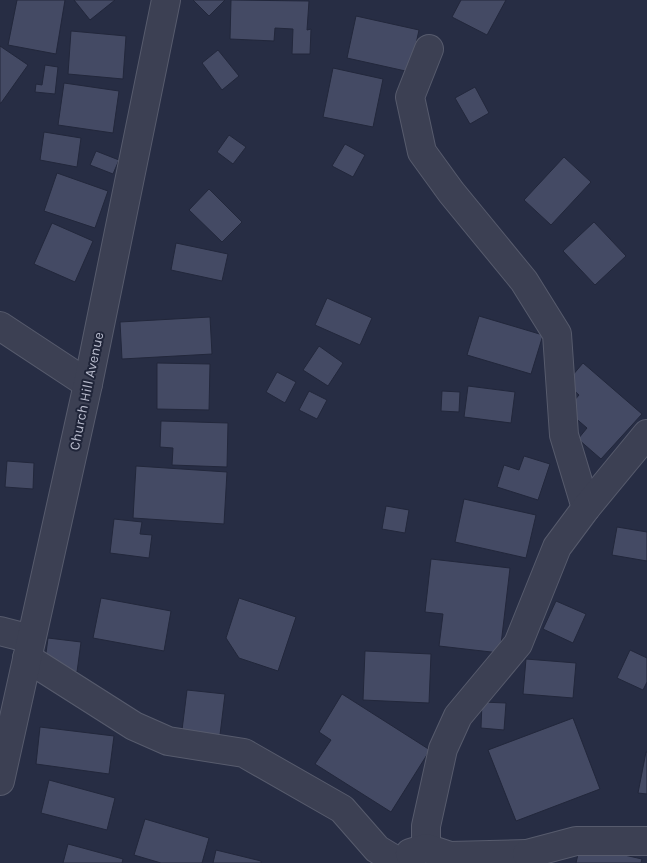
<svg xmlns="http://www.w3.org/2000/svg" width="647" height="863" viewBox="0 0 647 863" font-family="Karla,sans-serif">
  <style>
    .building { fill: #444a64; stroke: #22273b }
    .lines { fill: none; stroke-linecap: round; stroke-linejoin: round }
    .minor-casing { stroke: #575b6d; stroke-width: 30 }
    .minor { stroke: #3c4053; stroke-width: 28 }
    .labels { text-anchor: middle; stroke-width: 4; stroke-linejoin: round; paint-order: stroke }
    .street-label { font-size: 14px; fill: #b9bccd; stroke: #202539 }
  </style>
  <rect width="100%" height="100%" fill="#272d44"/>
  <g class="building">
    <path d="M 17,0 L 65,0 L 56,54 L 8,45 Z"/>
    <path d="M 74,0 L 115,0 L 90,20 Z"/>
    <path d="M 193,0 L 225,0 L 209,16 Z"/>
    <path d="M 231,0 L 309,1 L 307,30 L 311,29 L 310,54 L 292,54 L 293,29 L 275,28 L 274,41 L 230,39 Z"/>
    <path d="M 461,0 L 506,0 L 487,35 L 452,17 Z"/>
    <path d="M 356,16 L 419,30 L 410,72 L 347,58 Z"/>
    <path d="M 71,31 L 126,36 L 123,79 L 68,74 Z"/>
    <path d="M 0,46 L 28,65 L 1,103 L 0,103 Z"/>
    <path d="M 218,50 L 239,76 L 222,90 L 202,63 Z"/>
    <path d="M 45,65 L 58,67 L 55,94 L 35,92 L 36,84 L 42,85 Z"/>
    <path d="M 333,68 L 383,79 L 373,127 L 323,117 Z"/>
    <path d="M 64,83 L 119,91 L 113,133 L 58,125 Z"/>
    <path d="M 475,87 L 489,113 L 470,124 L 455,98 Z"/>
    <path d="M 44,132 L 81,138 L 77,167 L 40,160 Z"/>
    <path d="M 229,135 L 246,147 L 233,164 L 217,152 Z"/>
    <path d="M 345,144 L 365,155 L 353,177 L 332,166 Z"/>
    <path d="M 96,151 L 119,160 L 113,174 L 90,165 Z"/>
    <path d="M 564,157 L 591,182 L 551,225 L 524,200 Z"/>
    <path d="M 57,173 L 108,191 L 95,228 L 44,211 Z"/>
    <path d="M 209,189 L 242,222 L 222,242 L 189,210 Z"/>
    <path d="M 594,222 L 626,256 L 595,285 L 563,251 Z"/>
    <path d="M 52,223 L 93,241 L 75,282 L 34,264 Z"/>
    <path d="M 176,243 L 228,254 L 222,281 L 171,270 Z"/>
    <path d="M 327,298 L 372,318 L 360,345 L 315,325 Z"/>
    <path d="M 479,316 L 543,335 L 531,374 L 467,355 Z"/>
    <path d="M 210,317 L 212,354 L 122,359 L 120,322 Z"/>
    <path d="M 319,346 L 343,363 L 328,386 L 303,370 Z"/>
    <path d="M 157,363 L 210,364 L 209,410 L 157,409 Z"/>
    <path d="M 583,363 L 642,414 L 601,459 L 578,439 L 587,428 L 566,410 L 579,395 L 566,383 Z"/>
    <path d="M 277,372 L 296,382 L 285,403 L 266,392 Z"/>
    <path d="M 468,386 L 515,392 L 511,423 L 464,417 Z"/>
    <path d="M 309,391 L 327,400 L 317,419 L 299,410 Z"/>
    <path d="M 442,391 L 460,392 L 459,412 L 441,411 Z"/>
    <path d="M 161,421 L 228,423 L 227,467 L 172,465 L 173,448 L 160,447 Z"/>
    <path d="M 524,456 L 550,464 L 538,500 L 497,487 L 504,465 L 519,470 Z"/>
    <path d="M 7,461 L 34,463 L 33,489 L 5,487 Z"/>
    <path d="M 136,466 L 227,472 L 224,524 L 133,518 Z"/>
    <path d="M 464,499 L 536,515 L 526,558 L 455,542 Z"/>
    <path d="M 386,506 L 409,510 L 405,533 L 382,529 Z"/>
    <path d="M 114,519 L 142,522 L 140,534 L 152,535 L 149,558 L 110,553 Z"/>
    <path d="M 617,527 L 647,532 L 647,561 L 612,555 Z"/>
    <path d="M 431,559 L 510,568 L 500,653 L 439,646 L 443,614 L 425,612 Z"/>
    <path d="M 101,598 L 171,611 L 164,651 L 93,638 Z"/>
    <path d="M 239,598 L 296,617 L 278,671 L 239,658 L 226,638 Z"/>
    <path d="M 556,601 L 586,614 L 573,643 L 543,629 Z"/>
    <path d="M 48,638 L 81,642 L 77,672 L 44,668 Z"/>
    <path d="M 630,650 L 647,658 L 647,682 L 643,690 L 617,678 Z"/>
    <path d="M 365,651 L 431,654 L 429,703 L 363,700 Z"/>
    <path d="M 526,659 L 576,663 L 573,698 L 523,694 Z"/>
    <path d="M 187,690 L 225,694 L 219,743 L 181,738 Z"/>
    <path d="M 342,694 L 430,750 L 391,812 L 315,764 L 331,740 L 319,732 Z"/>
    <path d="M 482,702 L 506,703 L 504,730 L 481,728 Z"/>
    <path d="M 573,718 L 600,789 L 516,821 L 488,750 Z"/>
    <path d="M 40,727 L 114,736 L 109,774 L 36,764 Z"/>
    <path d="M 646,752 L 647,752 L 647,794 L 638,793 Z"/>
    <path d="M 49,780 L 115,798 L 107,830 L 41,813 Z"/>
    <path d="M 145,819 L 209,838 L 202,863 L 161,863 L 134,855 Z"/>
    <path d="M 68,844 L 123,859 L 122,863 L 63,863 Z"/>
    <path d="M 580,845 L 642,859 L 641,863 L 576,863 Z"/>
    <path d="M 216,850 L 261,861 L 261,863 L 213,863 Z"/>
  </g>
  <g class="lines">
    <defs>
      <g id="minor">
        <path d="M 429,49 L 410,97 L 422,152 L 451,192 L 524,281 L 557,334 L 564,435 L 586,508"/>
        <path d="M 0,326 L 88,384"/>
        <path d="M 0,631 L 31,639"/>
        <path d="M 27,658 L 134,726 L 168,741 L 244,753 L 342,809 L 377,849 L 392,858"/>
        <path d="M 0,781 L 88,384 L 166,0"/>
        <path d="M 426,848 L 426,826 L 443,749 L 458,716 L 518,644 L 557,547 L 586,508 L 647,434"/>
        <path d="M 410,853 L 426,848 L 450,856 L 527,854 L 532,863"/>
        <path d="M 527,854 L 576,841 L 647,841"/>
      </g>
    </defs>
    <use href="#minor" class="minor-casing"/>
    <use href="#minor" class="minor"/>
  </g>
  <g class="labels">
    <g class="street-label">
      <text transform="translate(86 391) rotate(-78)" y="5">Church Hill Avenue</text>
    </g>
  </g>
</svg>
